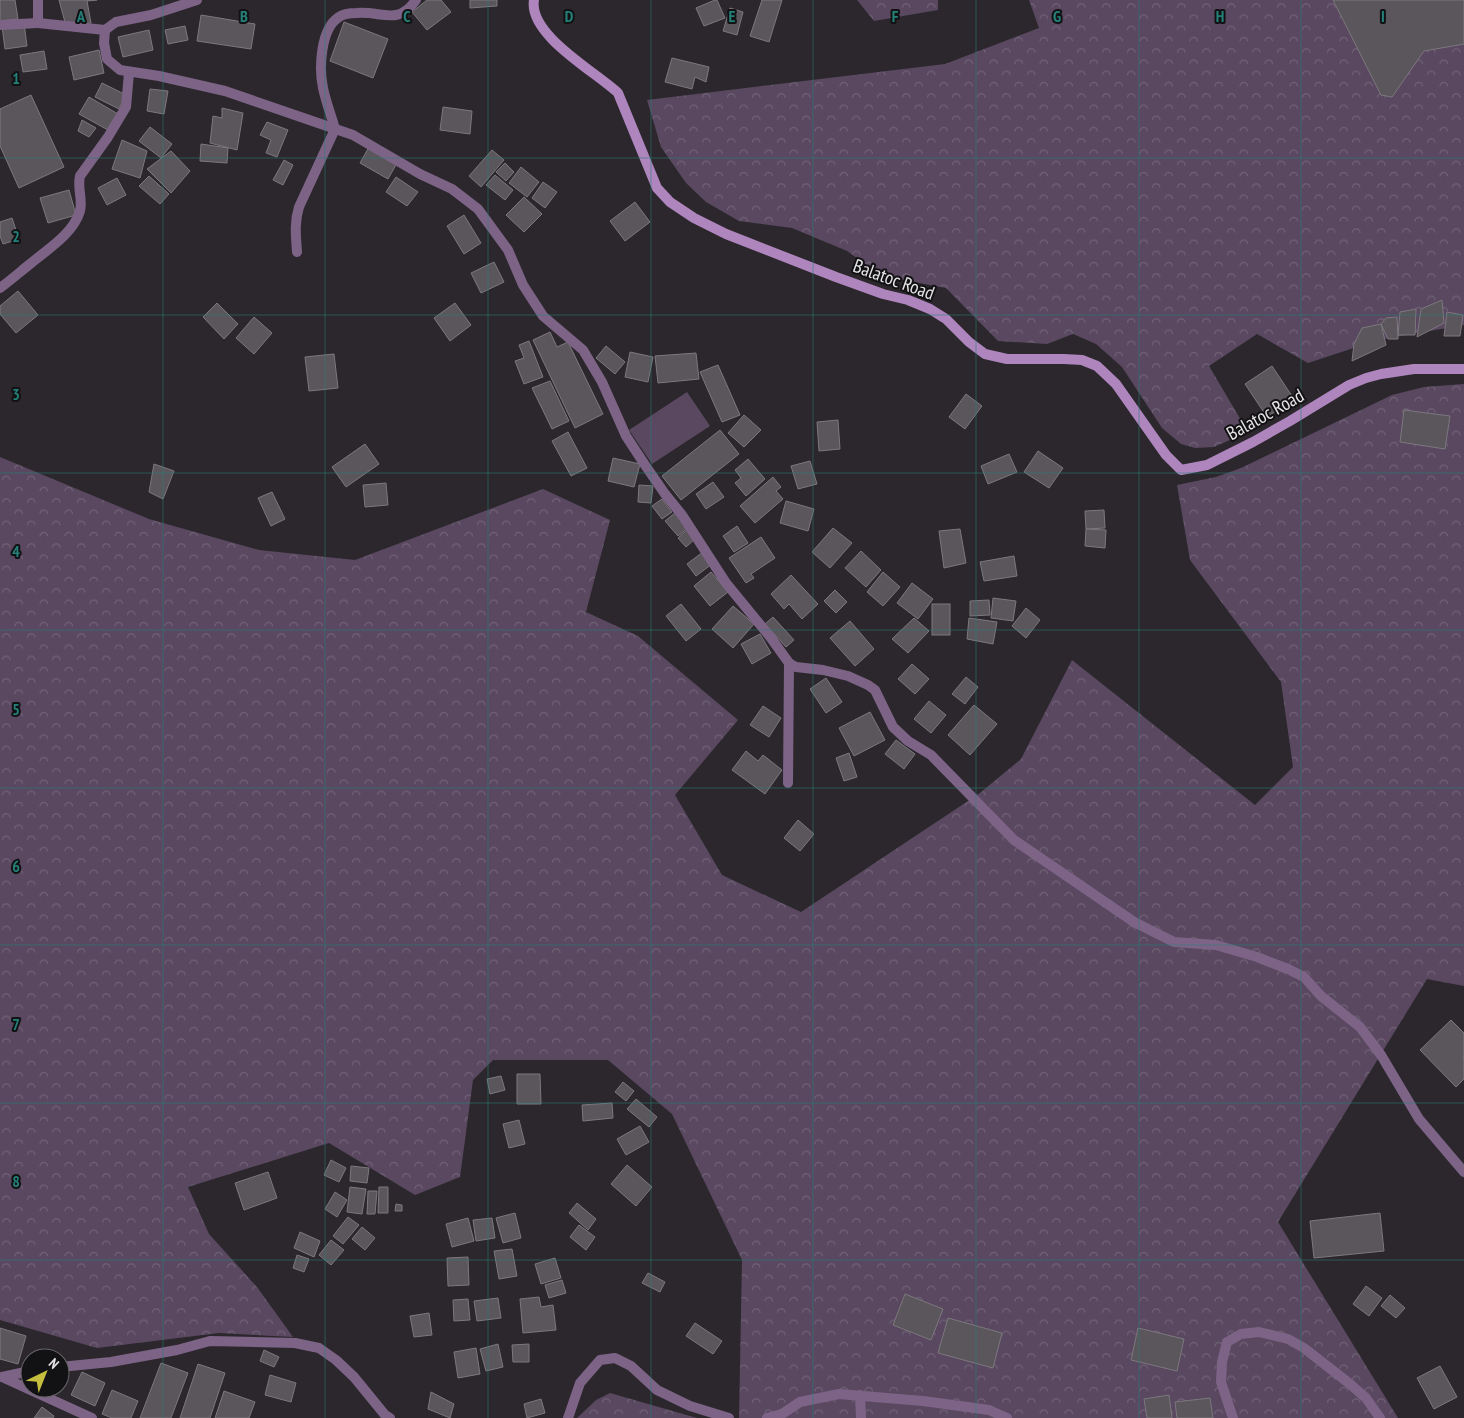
<svg xmlns="http://www.w3.org/2000/svg" width="1464" height="1418" viewBox="0 0 1464 1418" font-family="'PT Sans Narrow',sans-serif">
  <style>
    .grass { fill: #594860 }
    .forest { fill: url(#forest-crowns) }
    .building { fill: #5a565b; stroke: #7c787e }
    .lines { fill: none; stroke-linecap: round; stroke-linejoin: round }
    .minor { stroke: #7d6487; stroke-width: 10 }
    .secondary { stroke: #ae85bd; stroke-width: 10 }
    .grid { fill: none; stroke: #24817a; stroke-width: 1; stroke-opacity: 0.55 }
    .labels { text-anchor: middle; stroke-width: 4; stroke-linejoin: round; paint-order: stroke }
    .street-label { font-size: 19px; fill: #e6e4e7; stroke: #121113 }
    .grid-label { font-size: 16px; text-anchor: middle; font-weight: bold; fill: #24817a; stroke: #121113; stroke-width: 4; stroke-linejoin: round; paint-order: stroke }
  </style>
  <defs>
    <pattern id="forest-crowns" width="20" height="18" patternUnits="userSpaceOnUse" patternTransform="scale(1.25)"><rect width="20" height="18" fill="#594860"/><path d="M2 6a3 3 0 1 1 6 0M12 15a3 3 0 1 1 6 0" fill="none" stroke="#716277"/></pattern>
  </defs>
  <rect width="100%" height="100%" fill="#2b272c"/>
  <path class="grass" d="M 687,392 L 710,426 L 652,464 L 629,430 Z"/>
  <g class="forest">
    <path d="M 857,0 L 938,0 L 938,10 L 874,21 Z"/>
    <path d="M 1029,0 L 1464,0 L 1464,325 L 1378,340 L 1308,363 L 1257,334 L 1209,366 L 1248,432 L 1214,447 L 1195,448 L 1181,444 L 1162,428 L 1122,367 L 1096,344 L 1073,334 L 1047,344 L 998,341 L 946,288 L 893,278 L 868,266 L 847,251 L 792,228 L 739,221 L 706,202 L 686,183 L 661,147 L 647,100 L 945,64 L 1039,28 Z"/>
    <path d="M 1464,384 L 1464,986 L 1427,979 L 1278,1222 L 1398,1418 L 739,1418 L 742,1260 L 672,1114 L 608,1060 L 493,1060 L 473,1080 L 460,1177 L 415,1195 L 329,1143 L 188,1187 L 209,1234 L 257,1287 L 293,1337 L 219,1333 L 97,1348 L 0,1320 L 0,457 L 149,519 L 259,550 L 355,560 L 543,489 L 610,520 L 586,612 L 638,636 L 738,720 L 675,795 L 722,875 L 801,912 L 980,793 L 1021,759 L 1072,660 L 1255,805 L 1293,767 L 1281,682 L 1190,560 L 1177,485 L 1216,477 L 1241,468 L 1392,395 L 1424,387 Z"/>
    <path d="M 610,1393 L 697,1418 L 577,1418 L 596,1400 Z"/>
  </g>
  <g class="building">
    <path d="M 0,0 L 15,0 L 18,19 L 0,21 Z"/>
    <path d="M 59,0 L 97,0 L 87,1 L 91,23 L 66,26 Z"/>
    <path d="M 427,0 L 441,0 L 451,12 L 427,30 L 412,12 Z"/>
    <path d="M 470,0 L 497,0 L 497,6 L 470,8 Z"/>
    <path d="M 715,0 L 717,0 L 725,18 L 704,26 L 696,8 Z"/>
    <path d="M 762,0 L 782,0 L 769,42 L 750,36 Z"/>
    <path d="M 1333,0 L 1464,0 L 1464,44 L 1424,51 L 1392,97 L 1381,95 Z"/>
    <path d="M 730,8 L 743,12 L 737,35 L 723,31 Z"/>
    <path d="M 201,15 L 255,24 L 251,49 L 197,41 Z"/>
    <path d="M 344,22 L 388,39 L 373,78 L 330,61 Z"/>
    <path d="M 24,23 L 27,46 L 5,49 L 2,26 Z"/>
    <path d="M 185,26 L 188,40 L 168,44 L 165,30 Z"/>
    <path d="M 149,30 L 153,50 L 123,57 L 118,37 Z"/>
    <path d="M 99,50 L 104,73 L 74,80 L 69,57 Z"/>
    <path d="M 44,51 L 47,69 L 23,72 L 20,55 Z"/>
    <path d="M 672,58 L 709,67 L 706,82 L 695,77 L 692,89 L 665,82 Z"/>
    <path d="M 102,83 L 126,95 L 119,109 L 95,97 Z"/>
    <path d="M 150,89 L 168,91 L 164,114 L 147,111 Z"/>
    <path d="M 31,95 L 64,167 L 19,188 L 0,146 L 0,109 Z"/>
    <path d="M 89,97 L 118,114 L 108,130 L 79,114 Z"/>
    <path d="M 443,107 L 472,111 L 470,134 L 440,130 Z"/>
    <path d="M 222,108 L 243,113 L 237,150 L 210,143 L 213,116 L 222,118 Z"/>
    <path d="M 82,120 L 96,128 L 89,137 L 78,131 Z"/>
    <path d="M 267,122 L 288,130 L 277,157 L 266,153 L 271,140 L 260,135 Z"/>
    <path d="M 150,127 L 172,144 L 161,158 L 139,141 Z"/>
    <path d="M 122,140 L 147,151 L 140,178 L 112,169 Z"/>
    <path d="M 201,144 L 228,148 L 227,163 L 200,161 Z"/>
    <path d="M 369,147 L 397,163 L 388,179 L 360,163 Z"/>
    <path d="M 492,150 L 504,160 L 481,187 L 469,176 Z"/>
    <path d="M 171,151 L 190,171 L 171,193 L 147,169 Z"/>
    <path d="M 284,160 L 293,165 L 283,185 L 273,180 Z"/>
    <path d="M 505,163 L 514,172 L 506,181 L 496,172 Z"/>
    <path d="M 521,167 L 539,182 L 527,197 L 509,183 Z"/>
    <path d="M 495,175 L 513,190 L 505,200 L 486,185 Z"/>
    <path d="M 149,176 L 169,194 L 160,204 L 139,186 Z"/>
    <path d="M 396,177 L 418,192 L 407,206 L 386,192 Z"/>
    <path d="M 117,178 L 126,195 L 107,205 L 98,188 Z"/>
    <path d="M 543,182 L 557,192 L 545,208 L 532,198 Z"/>
    <path d="M 69,190 L 76,215 L 48,223 L 40,198 Z"/>
    <path d="M 524,197 L 542,214 L 524,232 L 506,215 Z"/>
    <path d="M 635,202 L 650,222 L 625,241 L 610,221 Z"/>
    <path d="M 464,215 L 481,243 L 464,254 L 447,226 Z"/>
    <path d="M 12,218 L 19,239 L 3,244 L 0,236 L 0,222 Z"/>
    <path d="M 494,262 L 504,282 L 481,293 L 471,273 Z"/>
    <path d="M 18,291 L 38,315 L 16,333 L 0,314 L 0,306 Z"/>
    <path d="M 1442,300 L 1444,323 L 1417,337 L 1421,309 Z"/>
    <path d="M 217,303 L 238,324 L 224,339 L 203,317 Z"/>
    <path d="M 455,303 L 471,325 L 450,341 L 434,318 Z"/>
    <path d="M 1416,309 L 1415,335 L 1398,335 L 1400,312 Z"/>
    <path d="M 1447,312 L 1463,315 L 1460,336 L 1444,336 Z"/>
    <path d="M 254,317 L 272,333 L 254,354 L 236,338 Z"/>
    <path d="M 1397,317 L 1398,339 L 1388,339 L 1381,324 L 1386,318 Z"/>
    <path d="M 1381,324 L 1386,345 L 1352,361 L 1354,344 L 1362,328 Z"/>
    <path d="M 550,332 L 557,347 L 568,342 L 603,414 L 575,428 L 533,340 Z"/>
    <path d="M 529,341 L 543,377 L 524,384 L 515,361 L 524,358 L 519,345 Z"/>
    <path d="M 606,346 L 625,362 L 615,374 L 596,358 Z"/>
    <path d="M 630,352 L 653,357 L 648,382 L 625,377 Z"/>
    <path d="M 696,353 L 699,379 L 658,383 L 655,356 Z"/>
    <path d="M 334,354 L 338,388 L 309,391 L 305,357 Z"/>
    <path d="M 718,365 L 740,415 L 722,422 L 700,372 Z"/>
    <path d="M 1272,366 L 1294,399 L 1267,417 L 1245,384 Z"/>
    <path d="M 550,381 L 569,421 L 552,429 L 532,388 Z"/>
    <path d="M 966,394 L 982,406 L 965,429 L 949,417 Z"/>
    <path d="M 1404,410 L 1450,416 L 1445,449 L 1400,442 Z"/>
    <path d="M 744,415 L 761,430 L 744,447 L 728,433 Z"/>
    <path d="M 838,420 L 840,449 L 819,451 L 817,422 Z"/>
    <path d="M 720,430 L 739,454 L 681,500 L 662,476 Z"/>
    <path d="M 568,432 L 587,468 L 571,476 L 552,441 Z"/>
    <path d="M 365,444 L 379,464 L 346,487 L 332,467 Z"/>
    <path d="M 1038,451 L 1063,468 L 1049,488 L 1024,472 Z"/>
    <path d="M 1009,454 L 1017,472 L 988,484 L 981,466 Z"/>
    <path d="M 613,458 L 640,464 L 634,487 L 608,481 Z"/>
    <path d="M 748,459 L 765,479 L 746,496 L 735,483 L 741,478 L 735,470 Z"/>
    <path d="M 810,461 L 817,484 L 798,489 L 791,466 Z"/>
    <path d="M 154,464 L 174,471 L 163,499 L 149,492 Z"/>
    <path d="M 773,477 L 781,487 L 776,491 L 783,499 L 755,523 L 740,506 Z"/>
    <path d="M 713,482 L 724,497 L 706,509 L 696,494 Z"/>
    <path d="M 386,483 L 388,505 L 365,507 L 363,485 Z"/>
    <path d="M 639,485 L 653,486 L 651,503 L 638,502 Z"/>
    <path d="M 272,492 L 285,519 L 271,526 L 258,498 Z"/>
    <path d="M 662,499 L 672,512 L 662,519 L 652,506 Z"/>
    <path d="M 786,501 L 814,509 L 808,531 L 780,523 Z"/>
    <path d="M 1104,510 L 1105,528 L 1086,529 L 1085,511 Z"/>
    <path d="M 676,512 L 689,527 L 678,536 L 665,521 Z"/>
    <path d="M 737,526 L 748,543 L 734,552 L 723,536 Z"/>
    <path d="M 833,528 L 852,543 L 830,568 L 812,552 Z"/>
    <path d="M 960,529 L 966,563 L 944,568 L 939,531 Z"/>
    <path d="M 1086,529 L 1106,530 L 1105,548 L 1085,546 Z"/>
    <path d="M 687,530 L 695,539 L 686,547 L 678,538 Z"/>
    <path d="M 761,537 L 775,558 L 751,574 L 754,578 L 746,583 L 729,558 Z"/>
    <path d="M 861,551 L 881,570 L 866,587 L 845,568 Z"/>
    <path d="M 703,552 L 712,564 L 696,576 L 687,564 Z"/>
    <path d="M 1014,556 L 1017,576 L 984,581 L 980,562 Z"/>
    <path d="M 711,572 L 728,592 L 710,606 L 694,586 Z"/>
    <path d="M 883,572 L 900,587 L 883,606 L 867,592 Z"/>
    <path d="M 791,575 L 818,604 L 802,619 L 789,604 L 784,609 L 771,594 Z"/>
    <path d="M 912,583 L 933,599 L 918,619 L 897,603 Z"/>
    <path d="M 835,590 L 847,602 L 836,613 L 824,601 Z"/>
    <path d="M 993,598 L 1016,601 L 1013,621 L 991,618 Z"/>
    <path d="M 989,600 L 990,615 L 970,616 L 970,601 Z"/>
    <path d="M 681,604 L 701,629 L 686,641 L 666,616 Z"/>
    <rect x="932" y="604" width="18" height="31"/>
    <path d="M 733,606 L 754,624 L 733,648 L 712,629 Z"/>
    <path d="M 1026,608 L 1040,620 L 1026,638 L 1012,626 Z"/>
    <path d="M 773,617 L 794,640 L 786,647 L 765,624 Z"/>
    <path d="M 914,618 L 929,631 L 908,653 L 892,639 Z"/>
    <path d="M 969,618 L 997,622 L 993,644 L 967,639 Z"/>
    <path d="M 850,621 L 874,649 L 855,666 L 830,638 Z"/>
    <path d="M 760,634 L 771,653 L 752,664 L 741,644 Z"/>
    <path d="M 912,664 L 929,679 L 915,694 L 898,679 Z"/>
    <path d="M 966,677 L 978,687 L 965,704 L 952,694 Z"/>
    <path d="M 826,678 L 842,702 L 826,713 L 810,689 Z"/>
    <path d="M 929,701 L 946,715 L 931,733 L 914,719 Z"/>
    <path d="M 974,705 L 997,724 L 970,755 L 948,735 Z"/>
    <path d="M 763,706 L 781,718 L 769,737 L 750,725 Z"/>
    <path d="M 870,712 L 885,740 L 854,756 L 839,728 Z"/>
    <path d="M 896,740 L 915,754 L 904,769 L 885,754 Z"/>
    <path d="M 746,751 L 758,761 L 763,755 L 782,770 L 765,794 L 732,770 Z"/>
    <path d="M 849,753 L 857,777 L 844,781 L 836,758 Z"/>
    <path d="M 798,820 L 814,834 L 800,851 L 784,838 Z"/>
    <path d="M 1451,1020 L 1464,1033 L 1464,1057 L 1463,1058 L 1464,1060 L 1464,1079 L 1456,1087 L 1420,1050 Z"/>
    <path d="M 517,1074 L 540,1074 L 541,1104 L 517,1104 Z"/>
    <path d="M 501,1076 L 505,1090 L 490,1094 L 487,1079 Z"/>
    <path d="M 623,1082 L 634,1091 L 626,1101 L 615,1092 Z"/>
    <path d="M 636,1099 L 657,1117 L 649,1127 L 627,1109 Z"/>
    <path d="M 612,1103 L 613,1118 L 583,1121 L 582,1105 Z"/>
    <path d="M 519,1120 L 525,1144 L 509,1148 L 503,1124 Z"/>
    <path d="M 640,1126 L 649,1142 L 626,1155 L 617,1139 Z"/>
    <path d="M 331,1160 L 346,1168 L 339,1182 L 324,1175 Z"/>
    <path d="M 627,1165 L 652,1187 L 636,1206 L 611,1184 Z"/>
    <path d="M 351,1166 L 369,1168 L 367,1183 L 350,1181 Z"/>
    <path d="M 268,1172 L 277,1198 L 244,1210 L 235,1183 Z"/>
    <path d="M 350,1187 L 366,1189 L 362,1214 L 347,1212 Z"/>
    <path d="M 379,1187 L 388,1187 L 388,1213 L 378,1213 Z"/>
    <path d="M 368,1191 L 377,1191 L 375,1214 L 367,1214 Z"/>
    <path d="M 335,1192 L 347,1200 L 337,1217 L 325,1209 Z"/>
    <path d="M 577,1203 L 596,1219 L 588,1230 L 569,1213 Z"/>
    <path d="M 396,1204 L 402,1205 L 402,1211 L 395,1211 Z"/>
    <path d="M 515,1213 L 521,1238 L 503,1243 L 496,1218 Z"/>
    <path d="M 1380,1213 L 1384,1251 L 1314,1258 L 1310,1221 Z"/>
    <path d="M 348,1217 L 359,1225 L 343,1244 L 333,1236 Z"/>
    <path d="M 468,1218 L 474,1241 L 452,1247 L 446,1224 Z"/>
    <path d="M 492,1218 L 495,1238 L 476,1241 L 473,1220 Z"/>
    <path d="M 579,1225 L 595,1237 L 586,1250 L 570,1237 Z"/>
    <path d="M 362,1227 L 375,1238 L 365,1250 L 352,1239 Z"/>
    <path d="M 300,1232 L 320,1241 L 314,1257 L 294,1248 Z"/>
    <path d="M 331,1240 L 344,1250 L 331,1265 L 319,1255 Z"/>
    <path d="M 512,1249 L 517,1276 L 499,1279 L 494,1251 Z"/>
    <path d="M 297,1255 L 309,1259 L 304,1272 L 293,1268 Z"/>
    <path d="M 468,1257 L 469,1285 L 448,1286 L 447,1258 Z"/>
    <path d="M 555,1258 L 561,1278 L 541,1284 L 535,1264 Z"/>
    <path d="M 648,1273 L 665,1282 L 660,1292 L 642,1283 Z"/>
    <path d="M 562,1280 L 566,1293 L 549,1298 L 545,1285 Z"/>
    <path d="M 1366,1286 L 1382,1298 L 1369,1316 L 1353,1304 Z"/>
    <path d="M 905,1294 L 943,1309 L 931,1340 L 893,1325 Z"/>
    <path d="M 1390,1295 L 1405,1308 L 1396,1318 L 1381,1306 Z"/>
    <path d="M 539,1297 L 541,1307 L 553,1305 L 556,1330 L 523,1333 L 520,1299 Z"/>
    <path d="M 498,1298 L 501,1318 L 477,1321 L 474,1301 Z"/>
    <path d="M 468,1299 L 470,1320 L 454,1321 L 453,1300 Z"/>
    <path d="M 429,1313 L 432,1335 L 414,1337 L 410,1316 Z"/>
    <path d="M 948,1318 L 1002,1333 L 993,1368 L 938,1353 Z"/>
    <path d="M 695,1323 L 722,1341 L 713,1354 L 686,1336 Z"/>
    <path d="M 0,1328 L 26,1336 L 18,1364 L 0,1359 Z"/>
    <path d="M 1138,1328 L 1184,1339 L 1177,1371 L 1131,1360 Z"/>
    <path d="M 498,1344 L 503,1367 L 486,1371 L 480,1349 Z"/>
    <path d="M 529,1344 L 529,1362 L 513,1362 L 512,1345 Z"/>
    <path d="M 476,1348 L 480,1374 L 458,1378 L 454,1352 Z"/>
    <path d="M 264,1350 L 279,1357 L 274,1367 L 260,1361 Z"/>
    <path d="M 161,1363 L 188,1373 L 171,1418 L 140,1418 Z"/>
    <path d="M 198,1364 L 225,1373 L 210,1418 L 180,1418 Z"/>
    <path d="M 1440,1366 L 1457,1397 L 1434,1409 L 1417,1378 Z"/>
    <path d="M 82,1372 L 105,1383 L 95,1406 L 71,1395 Z"/>
    <path d="M 270,1375 L 296,1383 L 291,1402 L 265,1395 Z"/>
    <path d="M 112,1390 L 138,1401 L 131,1418 L 112,1418 L 102,1414 Z"/>
    <path d="M 224,1391 L 255,1402 L 249,1418 L 215,1418 Z"/>
    <path d="M 431,1392 L 454,1404 L 450,1418 L 428,1409 Z"/>
    <path d="M 1169,1395 L 1172,1418 L 1147,1418 L 1144,1399 Z"/>
    <path d="M 1210,1398 L 1213,1418 L 1177,1418 L 1175,1402 Z"/>
    <path d="M 541,1399 L 545,1413 L 527,1418 L 524,1404 Z"/>
    <path d="M 42,1407 L 54,1416 L 53,1418 L 34,1418 Z"/>
  </g>
  <g class="lines">
    <g class="minor">
      <path d="M 38,0 L 38,23 L 105,30"/>
      <path d="M 197,0 L 151,15 L 116,22 L 105,30 L 104,43 L 107,59 L 120,70 L 159,76 L 225,91 L 353,135 L 420,174 L 452,189 L 478,209 L 508,250 L 523,285 L 543,316 L 583,350 L 602,382 L 626,436 L 645,465 L 665,494 L 682,515 L 726,583 L 771,638 L 789,663 L 796,667 L 823,670 L 848,676 L 868,685 L 875,690 L 893,727 L 908,741 L 931,755 L 1014,840 L 1134,922 L 1174,942 L 1216,945 L 1257,957 L 1288,969 L 1304,977 L 1321,996 L 1360,1027 L 1381,1055 L 1419,1119 L 1464,1172"/>
      <path d="M 0,25 L 38,23"/>
      <path d="M 297,252 C 296,237 294,223 299,207 L 335,129 C 331,115 326,102 323,88 C 319,69 320,29 339,17 C 343,14 352,13 357,13 C 382,11 398,26 416,0"/>
      <path d="M 0,288 C 11,280 20,272 30,264 C 48,249 73,234 80,211 C 83,199 77,188 80,176 L 108,137 L 126,107 L 129,73"/>
      <path d="M 788,783 L 789,663"/>
      <path d="M 60,1367 L 111,1362 L 177,1350 L 210,1341 L 295,1343 L 319,1348 L 336,1360 L 354,1377 L 385,1415 L 390,1418"/>
      <path d="M 2,1377 L 92,1418"/>
      <path d="M 2,1377 L 30,1371"/>
      <path d="M 860,1395 L 861,1418"/>
      <path d="M 568,1418 L 580,1383 L 600,1360 L 615,1358 L 631,1366 L 657,1390 L 690,1406 L 729,1418"/>
      <path d="M 767,1418 L 782,1414 L 800,1402 L 839,1394 L 923,1401 L 989,1410 L 1007,1418"/>
      <path d="M 1233,1418 L 1221,1382 L 1222,1362 L 1227,1342 L 1241,1334 L 1259,1332 L 1288,1339 L 1304,1348 L 1350,1384 L 1366,1398 L 1380,1418"/>
    </g>
    <path class="secondary" d="M 534,0 C 528,35 596,72 618,93 L 657,188 L 670,202 L 694,218 L 726,234 L 836,277 L 883,294 L 908,300 L 930,309 L 946,319 L 969,342 L 985,354 L 1007,359 L 1064,359 L 1082,360 L 1097,366 L 1116,384 L 1166,455 L 1181,470 L 1207,465 L 1253,442 L 1290,421 L 1349,385 L 1366,378 L 1381,374 L 1414,369 L 1464,369"/>
  </g>
  <path class="grid" d="M 163,0 L 163,1418M 325,0 L 325,1418M 488,0 L 488,1418M 651,0 L 651,1418M 813,0 L 813,1418M 976,0 L 976,1418M 1139,0 L 1139,1418M 1301,0 L 1301,1418M 0,158 L 1464,158M 0,315 L 1464,315M 0,473 L 1464,473M 0,630 L 1464,630M 0,788 L 1464,788M 0,945 L 1464,945M 0,1103 L 1464,1103M 0,1260 L 1464,1260"/>
  <g class="labels">
    <g class="street-label">
      <text transform="translate(894 279) rotate(20)" y="7">Balatoc Road</text>
      <text transform="translate(1265 414) rotate(-29)" y="7">Balatoc Road</text>
    </g>
  </g>
  <g class="grid-label">
    <text x="81" y="22">A</text>
    <text x="244" y="22">B</text>
    <text x="407" y="22">C</text>
    <text x="569" y="22">D</text>
    <text x="732" y="22">E</text>
    <text x="895" y="22">F</text>
    <text x="1057" y="22">G</text>
    <text x="1220" y="22">H</text>
    <text x="1383" y="22">I</text>
    <text x="16" y="84">1</text>
    <text x="16" y="242">2</text>
    <text x="16" y="400">3</text>
    <text x="16" y="557">4</text>
    <text x="16" y="715">5</text>
    <text x="16" y="872">6</text>
    <text x="16" y="1030">7</text>
    <text x="16" y="1187">8</text>
  </g>
  <g transform="translate(45 1373) rotate(43)"><circle r="24" fill="#121113" stroke="#676568"/>
  <path d="M0-4L9 19L0 12L-9 19Z" fill="#c4bd3e"/>
  <text y="-8" font-size="14" font-weight="bold" text-anchor="middle" fill="#e6e4e7">N</text>
  </g>
</svg>
